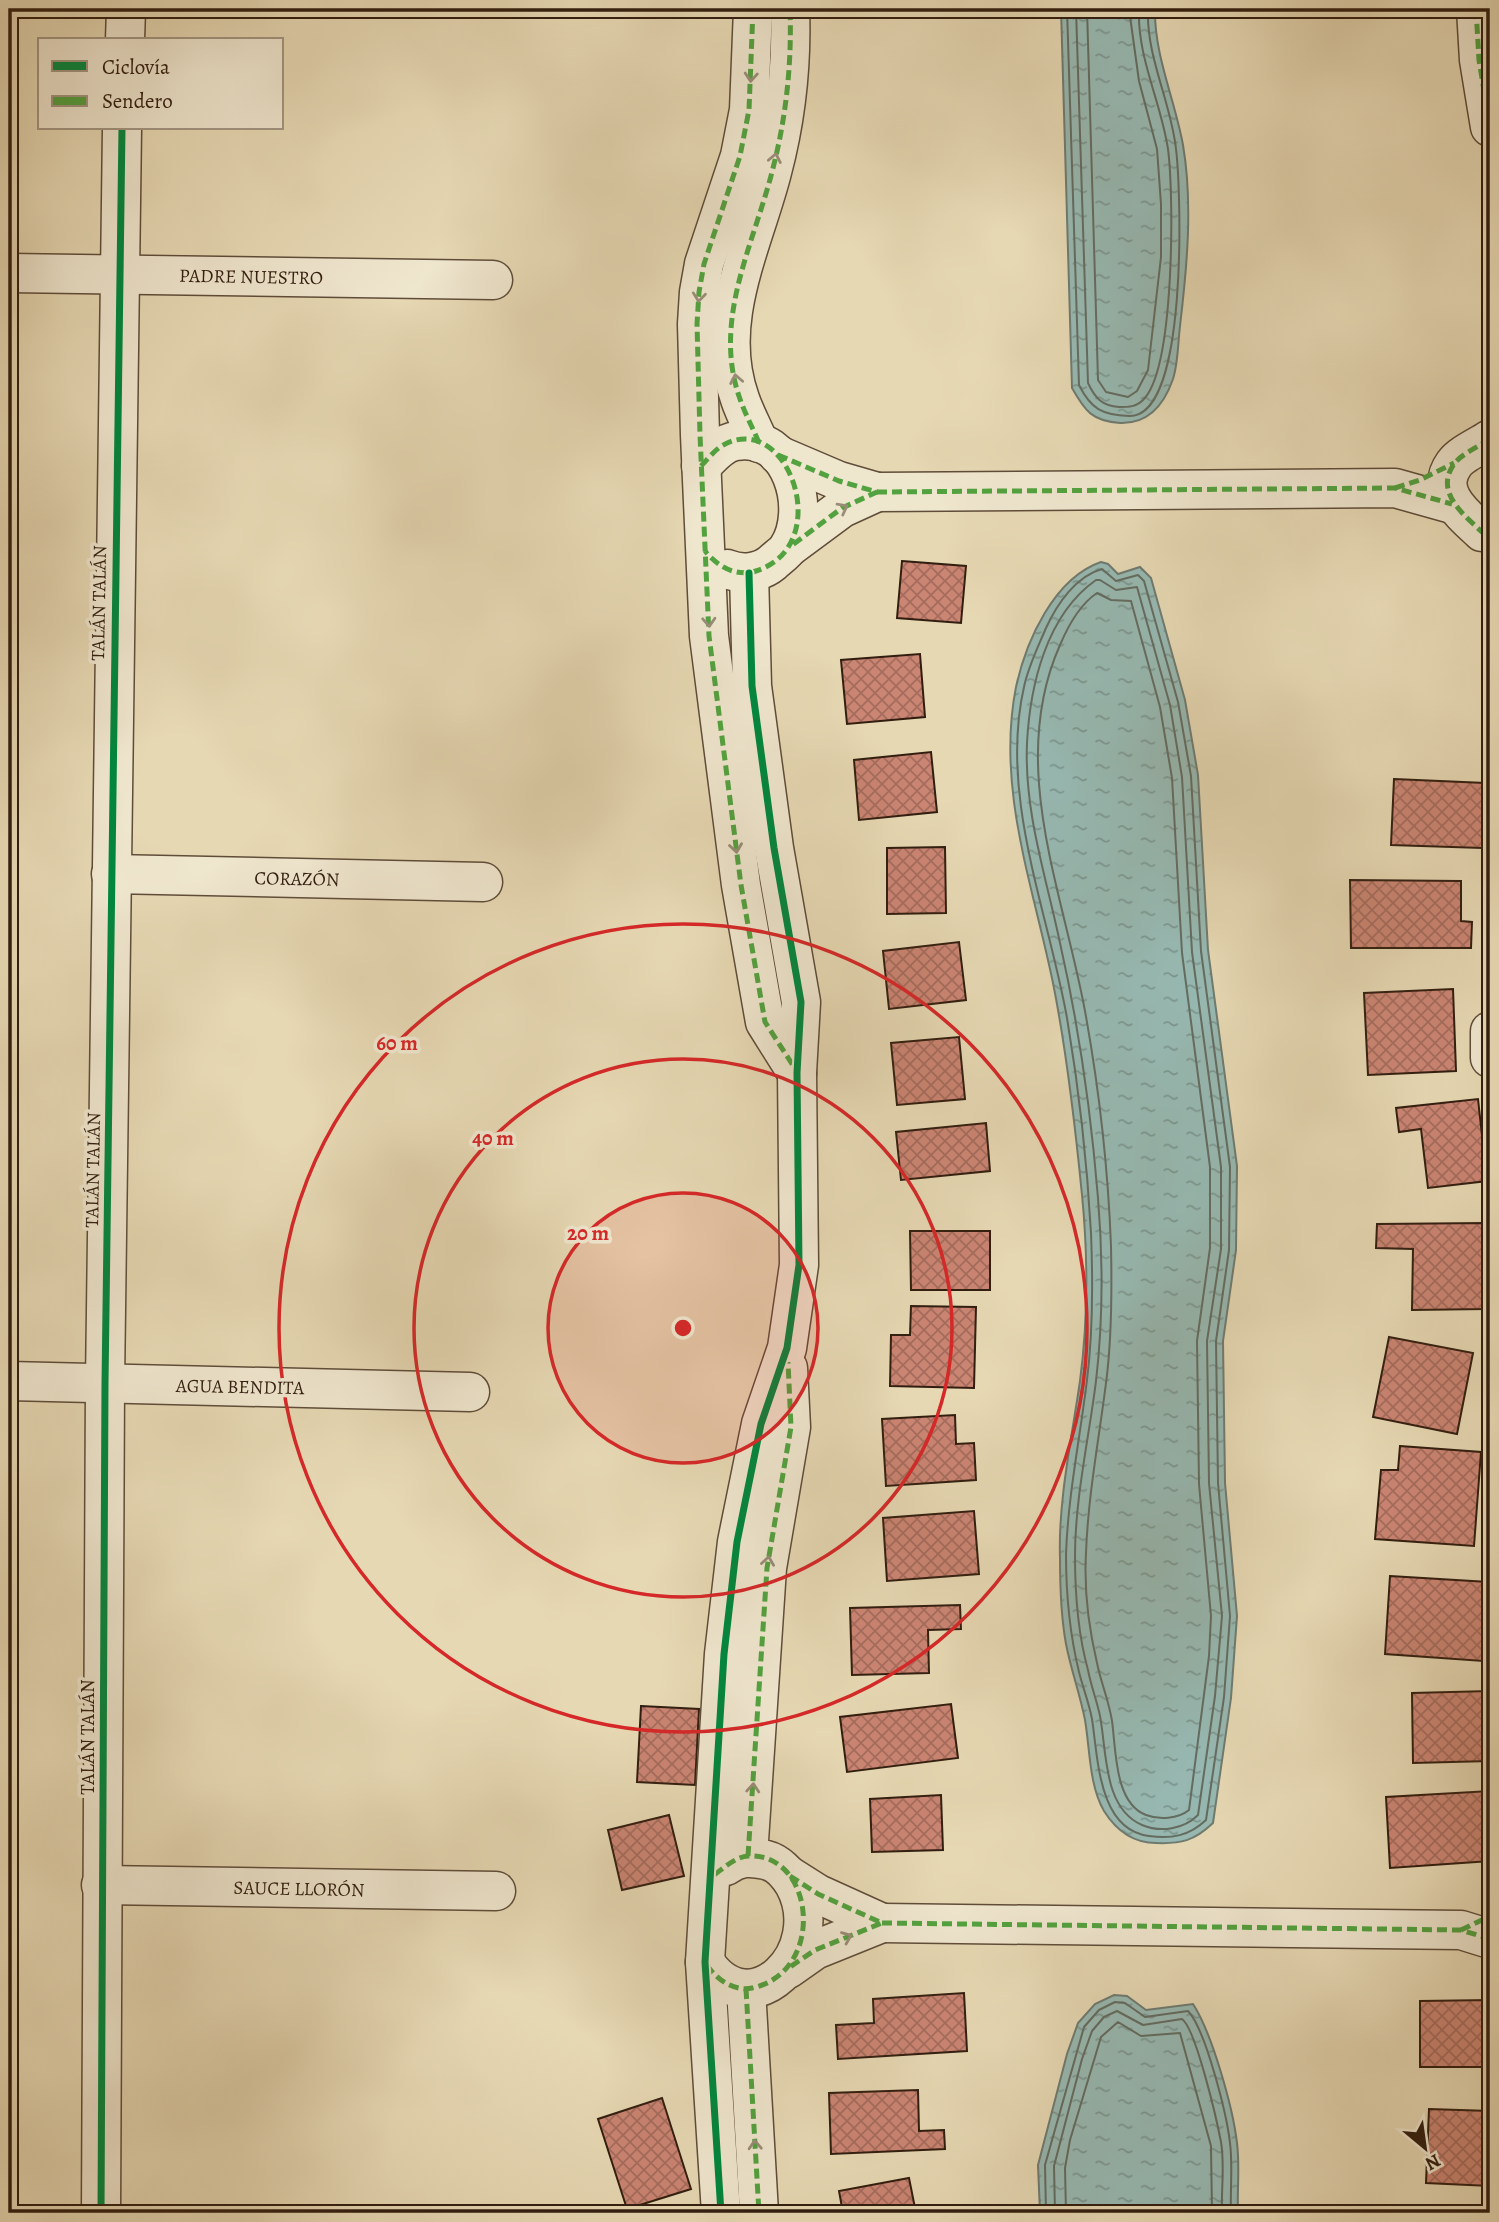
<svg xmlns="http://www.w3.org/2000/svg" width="1499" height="2222" viewBox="0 0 1499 2222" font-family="Alegreya,serif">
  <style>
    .water { fill: url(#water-ripples); stroke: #6f7b71; stroke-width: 2 }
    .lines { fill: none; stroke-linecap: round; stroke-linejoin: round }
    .shore { stroke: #646c61; stroke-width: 2 }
    .building { fill: url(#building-cross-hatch); stroke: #321e10; stroke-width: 2 }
    .minor-casing { stroke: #5f4c39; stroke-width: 41 }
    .minor { stroke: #efe6ce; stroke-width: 38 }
    .quiet { stroke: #52a23f; stroke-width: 5; stroke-dasharray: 10 5; stroke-linecap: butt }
    .cycleway-casing { stroke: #efe6ce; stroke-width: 11 }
    .cycleway { stroke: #00873e; stroke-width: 7 }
    .oneway { stroke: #9a8c78 }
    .ring { fill: none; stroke: #d62828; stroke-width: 3.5 }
    .labels { text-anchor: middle; stroke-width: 7; stroke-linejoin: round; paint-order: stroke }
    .street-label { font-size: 19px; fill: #321e10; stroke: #efe6ce }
    .centre { fill: #d62828; stroke: #efe6ce; stroke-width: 3.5 }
    .ring-label { font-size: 21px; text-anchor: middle; font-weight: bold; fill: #d62828; stroke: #efe6ce; stroke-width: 7; stroke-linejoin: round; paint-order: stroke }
  </style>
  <defs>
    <pattern id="water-ripples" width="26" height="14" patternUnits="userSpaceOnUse" patternTransform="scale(1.75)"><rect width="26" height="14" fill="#97b9b2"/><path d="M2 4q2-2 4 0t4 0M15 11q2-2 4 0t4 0" fill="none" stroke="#7c968f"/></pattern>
    <pattern id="building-cross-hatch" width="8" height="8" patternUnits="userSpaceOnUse" patternTransform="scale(1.75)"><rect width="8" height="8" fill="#cb8573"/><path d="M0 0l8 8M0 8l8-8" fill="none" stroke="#a56c5d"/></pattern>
  </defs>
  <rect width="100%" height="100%" fill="#e6d8b3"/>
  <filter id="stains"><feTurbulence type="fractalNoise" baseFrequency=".00286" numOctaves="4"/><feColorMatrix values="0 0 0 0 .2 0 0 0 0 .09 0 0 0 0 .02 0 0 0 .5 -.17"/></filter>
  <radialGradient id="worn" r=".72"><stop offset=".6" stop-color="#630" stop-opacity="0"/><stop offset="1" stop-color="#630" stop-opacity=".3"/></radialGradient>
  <g class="water">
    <path d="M 1061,9 L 1155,9 C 1154,55 1175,100 1183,145 C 1193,204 1187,267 1180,326 C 1178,343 1178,364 1173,379 C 1164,405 1148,424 1120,423 C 1092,421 1085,411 1072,388 Z"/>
    <path d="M 1101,562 L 1108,564 L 1118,574 L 1140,567 L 1151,578 L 1185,700 L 1198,775 L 1208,950 L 1237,1166 L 1236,1250 L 1223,1341 L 1225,1483 L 1237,1616 L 1231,1698 L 1213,1823 C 1194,1841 1181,1844 1156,1843 C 1133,1843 1116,1830 1104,1811 C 1089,1785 1090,1749 1085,1720 C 1080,1694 1071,1670 1066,1644 C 1061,1617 1060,1586 1060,1558 C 1058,1501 1072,1437 1080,1381 C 1088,1320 1088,1256 1082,1195 C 1075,1124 1067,1053 1053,983 C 1033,885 996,788 1016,687 C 1026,641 1054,578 1101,562 Z"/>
    <path d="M 1114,1995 L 1127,1996 L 1146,2010 L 1193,2004 C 1212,2033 1233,2108 1237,2143 C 1240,2166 1237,2190 1238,2213 L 1040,2213 L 1038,2165 L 1067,2054 L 1078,2023 L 1095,2004 Z"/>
  </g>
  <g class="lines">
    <g class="shore">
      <path d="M 1067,9 L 1079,385 C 1091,409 1102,415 1129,416 C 1189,418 1181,190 1176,149 C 1171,102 1146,57 1148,9"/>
      <path d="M 1076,9 L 1088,383 C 1095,398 1102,406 1119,407 C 1129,407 1136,407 1143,400 C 1175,369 1174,195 1168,149 C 1161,102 1137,57 1139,9"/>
      <path d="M 1087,9 L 1098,380 L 1106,392 L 1128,397 L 1137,391 L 1148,370 L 1161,257 L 1161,204 L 1157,149 L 1139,81 L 1129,9"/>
      <path d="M 1102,569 L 1116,581 L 1138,575 L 1144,581 L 1178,702 L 1191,776 L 1201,951 L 1230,1167 L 1229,1250 L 1216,1341 L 1218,1483 L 1230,1616 L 1224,1697 L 1206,1820 C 1189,1836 1172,1839 1149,1836 C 1098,1830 1098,1757 1092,1719 C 1089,1703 1083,1688 1079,1672 C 1070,1635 1066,1592 1066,1554 C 1068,1496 1080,1438 1087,1380 C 1093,1332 1093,1282 1091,1233 C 1087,1161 1079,1089 1067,1018 C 1048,911 999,796 1024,687 C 1028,667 1038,647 1046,628 C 1057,604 1076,576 1102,569 Z"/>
      <path d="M 1096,580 L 1100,580 L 1116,590 L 1137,587 L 1170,705 L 1182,777 L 1192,952 L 1221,1167 L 1221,1249 L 1207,1341 L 1209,1483 L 1222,1616 L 1215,1696 L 1198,1815 C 1184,1829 1161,1833 1142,1825 C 1103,1808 1107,1752 1100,1716 C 1097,1701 1091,1686 1088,1670 C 1078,1634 1075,1593 1075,1556 C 1075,1498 1089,1438 1096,1381 C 1103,1321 1103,1258 1098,1198 C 1091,1112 1079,1027 1060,943 C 1046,876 1024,812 1027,743 C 1030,686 1046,615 1096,580 Z"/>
      <path d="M 1097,593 L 1111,600 L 1131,601 L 1160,707 L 1172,778 L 1182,953 L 1210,1167 L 1210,1248 L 1197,1341 L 1199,1484 L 1211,1616 L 1209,1656 L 1189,1810 C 1178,1819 1159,1820 1146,1815 C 1114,1803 1116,1748 1112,1721 C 1109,1701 1101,1683 1097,1663 C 1089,1629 1084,1588 1086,1553 C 1088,1496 1099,1439 1106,1383 C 1112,1338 1112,1291 1111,1246 C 1108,1167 1099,1088 1085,1011 C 1063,891 1007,764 1060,645 C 1068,626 1079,605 1097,593 Z"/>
      <path d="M 1046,2213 L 1045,2165 L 1084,2027 L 1099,2010 L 1115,2002 L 1125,2003 L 1145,2017 L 1188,2011 C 1206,2030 1227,2116 1230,2143 C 1233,2166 1230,2190 1231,2213"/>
      <path d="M 1055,2213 L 1054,2166 L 1082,2059 L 1092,2031 L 1104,2017 L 1117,2011 L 1143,2025 L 1182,2019 C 1196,2029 1217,2121 1221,2142 C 1225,2165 1221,2190 1222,2213"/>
      <path d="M 1066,2213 L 1065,2168 L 1070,2140 L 1101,2037 L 1118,2022 L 1141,2036 L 1180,2033 L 1211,2146 L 1212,2213"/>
    </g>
  </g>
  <g class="building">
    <path d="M 902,561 L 966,566 L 961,623 L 897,618 Z"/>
    <path d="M 920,654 L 925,717 L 847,724 L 841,660 Z"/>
    <path d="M 931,752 L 937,812 L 859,820 L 854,760 Z"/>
    <path d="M 1394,779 L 1485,783 L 1482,848 L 1391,845 Z"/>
    <path d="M 945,847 L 946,913 L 887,914 L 887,848 Z"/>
    <path d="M 1350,880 L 1461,881 L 1461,921 L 1472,922 L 1471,948 L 1351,948 Z"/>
    <path d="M 959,942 L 966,1000 L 889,1009 L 883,951 Z"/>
    <path d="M 1453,989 L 1456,1071 L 1368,1075 L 1364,993 Z"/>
    <path d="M 959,1037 L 965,1099 L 897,1105 L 891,1043 Z"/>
    <path d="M 1478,1099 L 1487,1181 L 1428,1188 L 1421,1129 L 1399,1132 L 1396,1108 Z"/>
    <path d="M 986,1123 L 990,1171 L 901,1180 L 896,1132 Z"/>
    <path d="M 1485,1223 L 1485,1309 L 1412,1310 L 1413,1249 L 1376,1248 L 1377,1224 Z"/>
    <path d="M 910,1231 L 990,1231 L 990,1290 L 911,1290 Z"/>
    <path d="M 911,1306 L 976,1307 L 974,1388 L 890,1386 L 891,1335 L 910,1335 Z"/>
    <path d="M 1389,1337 L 1473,1353 L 1457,1434 L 1373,1417 Z"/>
    <path d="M 955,1415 L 956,1444 L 974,1443 L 976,1480 L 886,1486 L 882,1419 Z"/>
    <path d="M 1400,1446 L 1481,1452 L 1474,1546 L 1375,1539 L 1381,1470 L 1398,1470 Z"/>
    <path d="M 974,1511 L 979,1574 L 887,1581 L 883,1518 Z"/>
    <path d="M 1390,1576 L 1488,1582 L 1483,1661 L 1385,1654 Z"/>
    <path d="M 960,1605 L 961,1629 L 928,1630 L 929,1673 L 852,1675 L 850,1608 Z"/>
    <path d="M 1490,1691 L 1490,1761 L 1413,1763 L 1412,1693 Z"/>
    <path d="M 951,1704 L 958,1758 L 847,1772 L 840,1717 Z"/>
    <path d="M 641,1706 L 699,1709 L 695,1785 L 637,1782 Z"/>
    <path d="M 1490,1791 L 1490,1861 L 1390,1868 L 1386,1797 Z"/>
    <path d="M 941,1795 L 943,1850 L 872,1852 L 870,1799 Z"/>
    <path d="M 669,1815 L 684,1876 L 622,1890 L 608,1830 Z"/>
    <path d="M 964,1993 L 967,2051 L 838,2059 L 836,2025 L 874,2023 L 873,1999 Z"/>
    <path d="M 1490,2000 L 1490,2067 L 1420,2067 L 1420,2001 Z"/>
    <path d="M 918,2090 L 919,2131 L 944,2130 L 945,2149 L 831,2154 L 829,2093 Z"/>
    <path d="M 662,2098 L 691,2189 L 627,2209 L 598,2119 Z"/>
    <path d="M 1429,2109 L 1490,2111 L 1490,2186 L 1426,2183 Z"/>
    <path d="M 909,2178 L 916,2213 L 843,2213 L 839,2191 Z"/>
  </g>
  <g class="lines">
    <defs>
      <g id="minor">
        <path d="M 753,9 L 749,110 L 740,156 L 704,264 L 699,292 L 697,324 L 700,435 L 709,636 L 741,885 L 765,1022 L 797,1073"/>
        <path d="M 1476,9 L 1479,60 L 1490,127"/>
        <path d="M 125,40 L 126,9"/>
        <path d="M 9,273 L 493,280"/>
        <path d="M 1490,439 C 1480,446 1461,454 1454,464 C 1434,492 1464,515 1482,532 L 1490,533"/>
        <path d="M 759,443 C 753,428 745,414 740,399 C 712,321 753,246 772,172 C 786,119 792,64 790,9"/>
        <path d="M 778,455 L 839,481 L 877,492 L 842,508 L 788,548"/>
        <path d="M 701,466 C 711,457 721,443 736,441 C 791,432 813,509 788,548 C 785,553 777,558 772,563 C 760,573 742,575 727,569"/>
        <path d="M 877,492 L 1395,488 L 1452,504"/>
        <path d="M 111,874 L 483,882"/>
        <path d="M 1490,1031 L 1490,1058"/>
        <path d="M 9,1381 L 470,1392"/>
        <path d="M 748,1856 L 767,1568 L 791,1427 L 788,1368"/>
        <path d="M 101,1885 L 496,1891"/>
        <path d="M 882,1923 L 1461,1930 L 1490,1939"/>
        <path d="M 705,1962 C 750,2031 831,1952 794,1884 C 788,1874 778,1863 766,1860 C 751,1857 739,1856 726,1866"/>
        <path d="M 788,1969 L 815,1950 L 882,1923 L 818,1894 L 788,1875"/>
        <path d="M 746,1989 L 759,2213"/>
        <path d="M 101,2213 L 105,1383 L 122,128"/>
        <path d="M 721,2213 L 705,1962 L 724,1654 L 737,1542 L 761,1424 L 787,1348 L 799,1265 L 797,1073 L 801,1002 L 774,848 L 752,686 L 749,573"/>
      </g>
    </defs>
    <use href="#minor" class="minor-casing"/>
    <use href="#minor" class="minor"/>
    <g class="quiet">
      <path d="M 753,9 L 749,110 L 740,156 L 704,264 L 699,292 L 697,324 L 700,435 L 709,636 L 741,885 L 765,1022 L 796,1070"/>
      <path d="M 1476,9 L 1479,60 L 1490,127"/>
      <path d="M 1490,439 C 1480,446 1461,454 1454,464 C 1434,492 1464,515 1482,532 L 1490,533"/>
      <path d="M 759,443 C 753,428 745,414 740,399 C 712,321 753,246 772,172 C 786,119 792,64 790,9"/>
      <path d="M 778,455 L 839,481 L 877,492 L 842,508 L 791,546"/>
      <path d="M 701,466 C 707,460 713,452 720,447 C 786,404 838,545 756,571 C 736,577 718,567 705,551"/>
      <path d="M 1395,488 L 1420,480 L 1454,463"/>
      <path d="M 877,492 L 1395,488 L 1452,504"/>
      <path d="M 1490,1031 L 1490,1058"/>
      <path d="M 748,1856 L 767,1568 L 791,1427 L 788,1362"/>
      <path d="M 790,1876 L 818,1894 L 882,1923 L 815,1950 L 790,1967"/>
      <path d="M 882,1923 L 1461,1930 L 1490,1939"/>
      <path d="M 1461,1930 L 1490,1916"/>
      <path d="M 707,1965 C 716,1979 734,1992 752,1988 C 827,1972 815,1852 748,1856 C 734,1857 722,1870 711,1877"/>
      <path d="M 746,1989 L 759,2213"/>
    </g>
    <defs>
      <g id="cycleway">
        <path d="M 101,2213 L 105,1383 L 122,128"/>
        <path d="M 721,2213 L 705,1962 L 724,1654 L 737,1542 L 761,1424 L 787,1348 L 799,1265 L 797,1073 L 801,1002 L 774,848 L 752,686 L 749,573"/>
      </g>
    </defs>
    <use href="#cycleway" class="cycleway-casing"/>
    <use href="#cycleway" class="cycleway"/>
  </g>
  <defs><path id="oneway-chevron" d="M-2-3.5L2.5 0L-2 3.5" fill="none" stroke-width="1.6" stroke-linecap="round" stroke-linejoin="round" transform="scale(1.75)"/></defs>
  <g class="oneway">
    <use href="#oneway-chevron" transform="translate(751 77) rotate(94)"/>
    <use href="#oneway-chevron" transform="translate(775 158) rotate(-79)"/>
    <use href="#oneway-chevron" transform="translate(699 297) rotate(96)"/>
    <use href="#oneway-chevron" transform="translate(736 379) rotate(-101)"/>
    <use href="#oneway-chevron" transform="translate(843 508) rotate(-28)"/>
    <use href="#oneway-chevron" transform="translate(709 622) rotate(87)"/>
    <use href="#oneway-chevron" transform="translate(736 848) rotate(82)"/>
    <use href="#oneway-chevron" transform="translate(768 1561) rotate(-82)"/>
    <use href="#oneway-chevron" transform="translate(753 1788) rotate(-86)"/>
    <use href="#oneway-chevron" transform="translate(847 1937) rotate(-22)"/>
    <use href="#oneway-chevron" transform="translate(755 2145) rotate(-93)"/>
  </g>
  <circle cx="683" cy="1328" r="135" fill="#d62828" fill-opacity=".12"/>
  <g class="ring">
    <circle cx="683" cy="1328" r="135"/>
    <circle cx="683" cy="1328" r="269"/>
    <circle cx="683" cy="1328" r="404"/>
  </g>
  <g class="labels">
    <g class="street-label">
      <text transform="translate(251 276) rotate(1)" y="7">PADRE NUESTRO</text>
      <text transform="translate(98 603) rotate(-89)" y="7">TALÁN TALÁN</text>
      <text transform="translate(297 878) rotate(1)" y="7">CORAZÓN</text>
      <text transform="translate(92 1170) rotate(-89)" y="7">TALÁN TALÁN</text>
      <text transform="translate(240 1386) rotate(1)" y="7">AGUA BENDITA</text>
      <text transform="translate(87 1737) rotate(-90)" y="7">TALÁN TALÁN</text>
      <text transform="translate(299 1888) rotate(1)" y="7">SAUCE LLORÓN</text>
    </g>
  </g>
  <circle cx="683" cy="1328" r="10" class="centre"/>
  <g class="ring-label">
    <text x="397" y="1050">60 m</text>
    <text x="493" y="1145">40 m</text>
    <text x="588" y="1240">20 m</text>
  </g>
  <rect width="1499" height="2222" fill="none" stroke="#e6d8b3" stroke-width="35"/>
  <rect x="10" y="10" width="1478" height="2201" fill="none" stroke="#321e10" stroke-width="3.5"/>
  <rect x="18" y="18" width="1464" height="2187" fill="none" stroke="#321e10" stroke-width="2"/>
  <rect x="38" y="38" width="245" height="91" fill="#efe6ce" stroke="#a39682" stroke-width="2"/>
  <rect x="52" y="61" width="35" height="10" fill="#00873e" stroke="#a39682" stroke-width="2"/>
  <text x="102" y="74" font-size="21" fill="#321e10">Ciclovía</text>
  <rect x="52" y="96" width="35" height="10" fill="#52a23f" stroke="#a39682" stroke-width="2"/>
  <text x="102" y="108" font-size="21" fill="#321e10">Sendero</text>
  <g transform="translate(1425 2148) rotate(151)" stroke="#efe6ce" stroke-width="5" paint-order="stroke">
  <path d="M0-5L12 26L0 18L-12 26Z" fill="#321e10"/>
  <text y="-10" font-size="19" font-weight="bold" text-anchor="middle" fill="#321e10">N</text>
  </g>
  <rect width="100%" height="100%" filter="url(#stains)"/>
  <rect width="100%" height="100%" fill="url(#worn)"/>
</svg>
